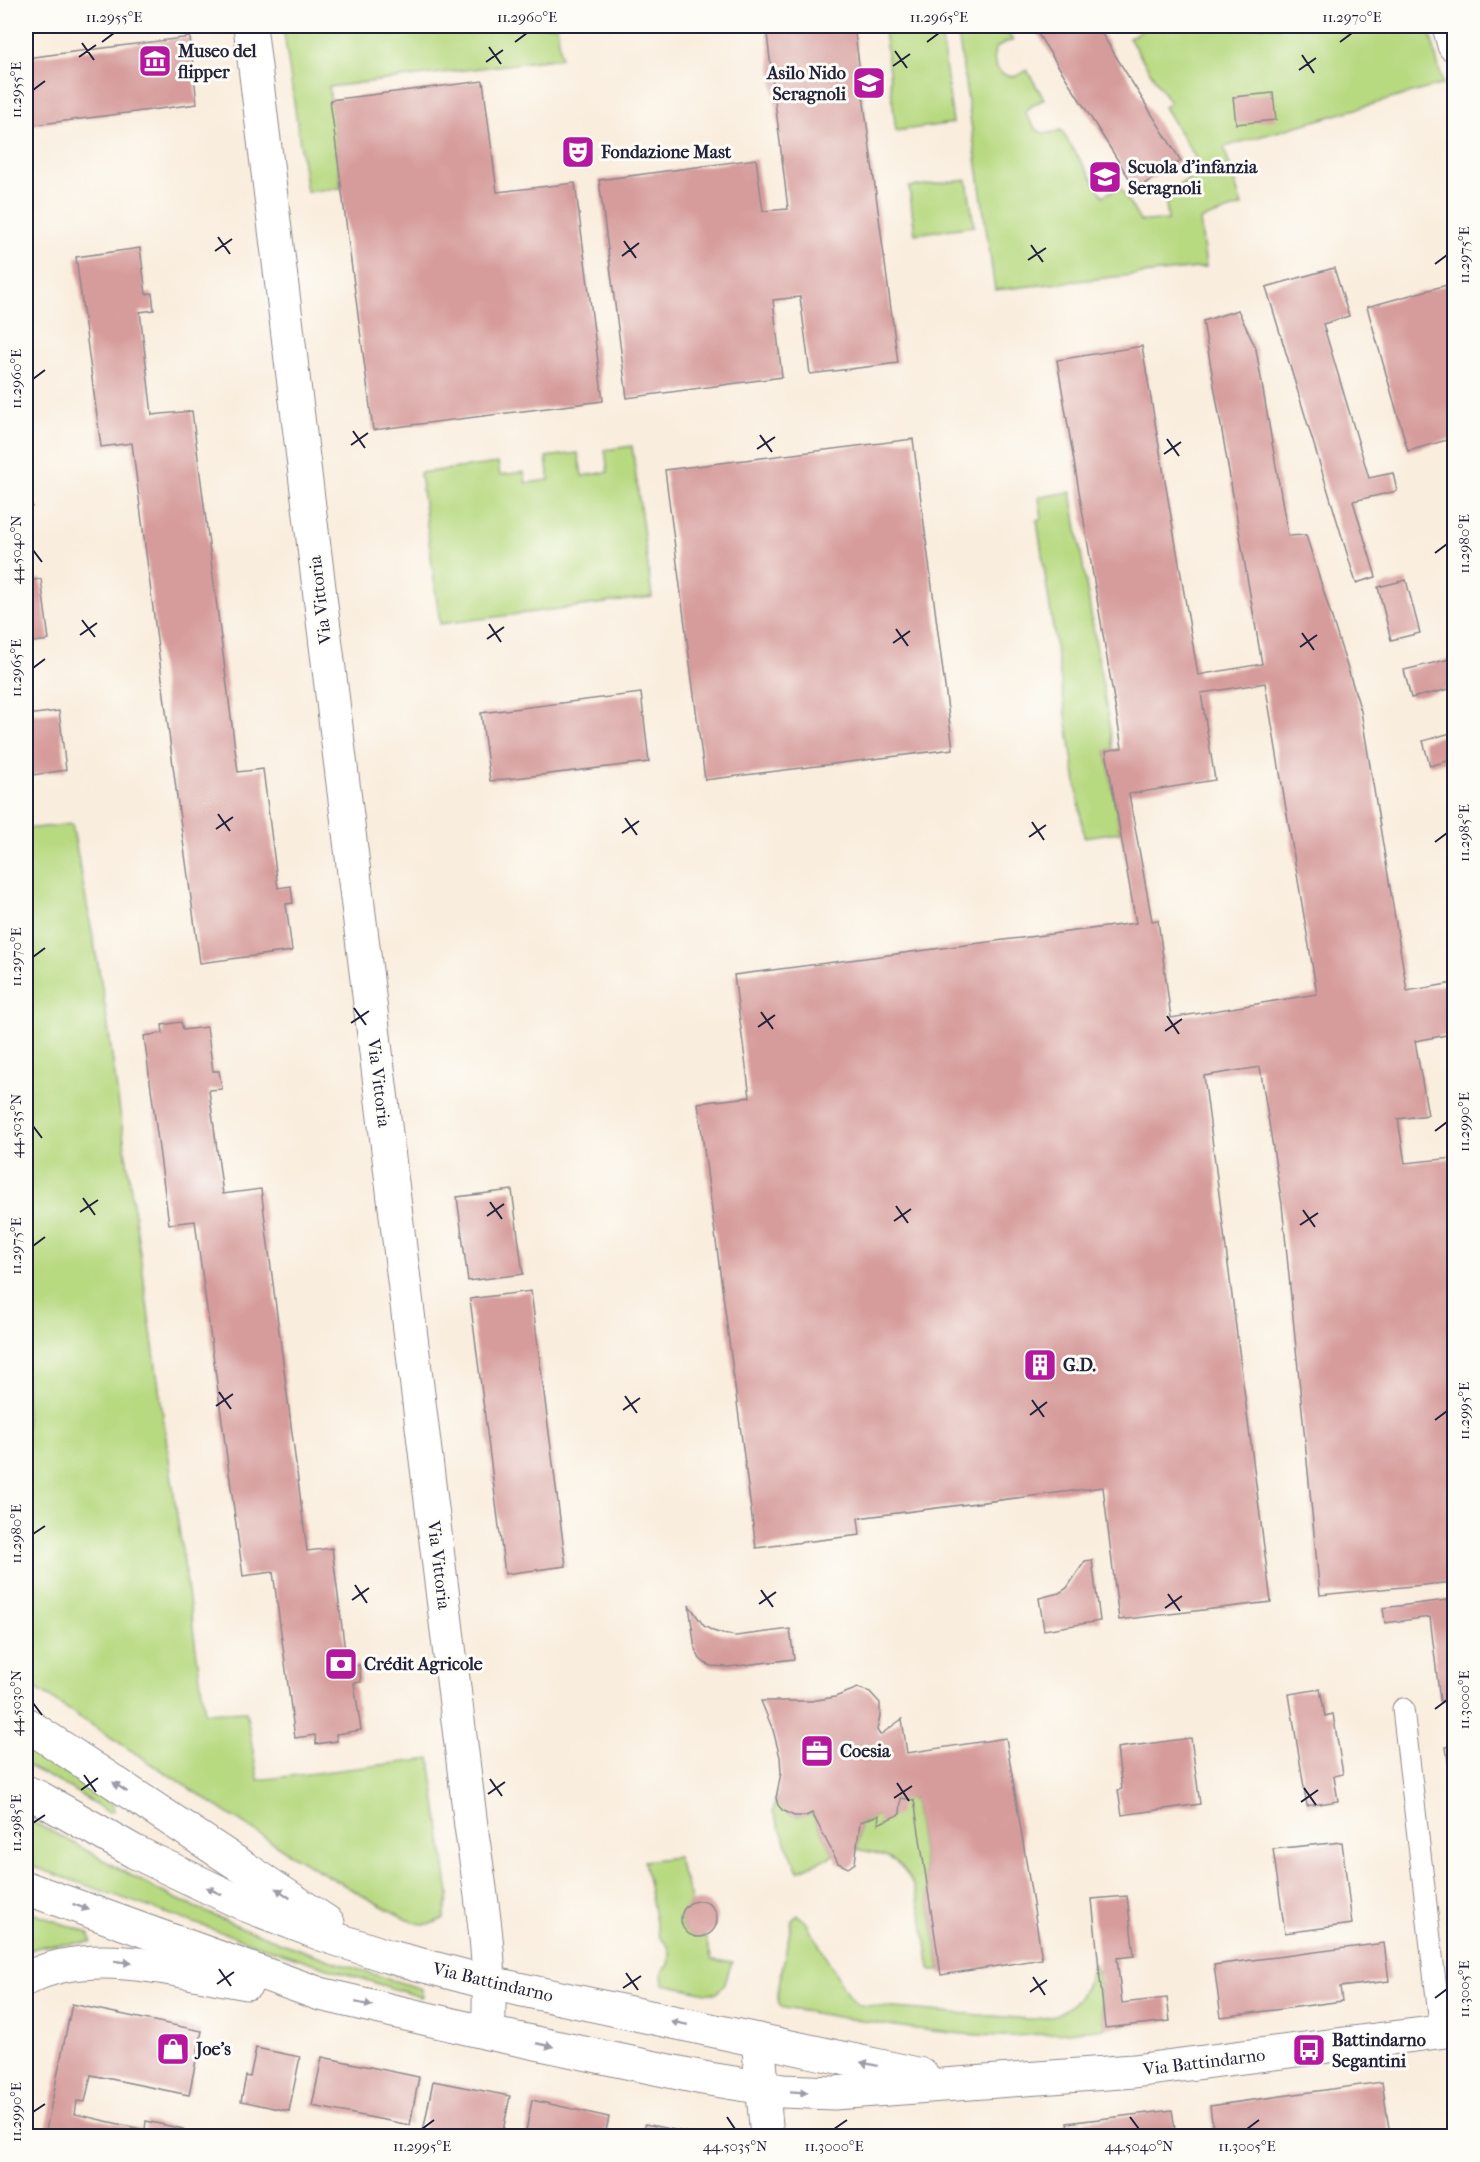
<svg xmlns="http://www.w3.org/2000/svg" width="1480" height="2162" viewBox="0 0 1480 2162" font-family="'IM FELL French Canon',serif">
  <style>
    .green { fill: #b7d980; stroke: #6c7e5e; stroke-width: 1.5 }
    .building { fill: #d69c9b; fill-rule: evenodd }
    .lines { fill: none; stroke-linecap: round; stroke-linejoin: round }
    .lane-casing { stroke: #8e888c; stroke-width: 23 }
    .street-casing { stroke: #8e888c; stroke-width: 35 }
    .secondary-casing { stroke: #8e888c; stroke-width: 35 }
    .lane { stroke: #fff; stroke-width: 21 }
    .street { stroke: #fff; stroke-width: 33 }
    .secondary { stroke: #fff; stroke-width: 33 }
    .oneway { fill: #9c9ca7 }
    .ticks { fill: none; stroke: #22223b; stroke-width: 2 }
    .labels { text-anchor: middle; stroke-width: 6; stroke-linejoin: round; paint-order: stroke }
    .poi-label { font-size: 18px; font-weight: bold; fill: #22223b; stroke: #fdfcf7; text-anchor: start }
    .street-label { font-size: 18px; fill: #22223b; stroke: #fdfcf7 }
    .neatline { fill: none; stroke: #22223b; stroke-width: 2 }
    .ticks-label { font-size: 15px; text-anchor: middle; fill: #22223b }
  </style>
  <rect width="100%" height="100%" fill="#fdfcf7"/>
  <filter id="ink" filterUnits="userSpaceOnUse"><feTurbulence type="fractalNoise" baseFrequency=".0167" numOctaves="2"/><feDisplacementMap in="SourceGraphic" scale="12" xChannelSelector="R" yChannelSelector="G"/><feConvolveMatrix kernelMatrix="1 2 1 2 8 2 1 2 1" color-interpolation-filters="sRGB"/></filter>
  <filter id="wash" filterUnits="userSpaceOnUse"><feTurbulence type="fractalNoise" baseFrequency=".008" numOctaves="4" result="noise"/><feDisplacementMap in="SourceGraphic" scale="24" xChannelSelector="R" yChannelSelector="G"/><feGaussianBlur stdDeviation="1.35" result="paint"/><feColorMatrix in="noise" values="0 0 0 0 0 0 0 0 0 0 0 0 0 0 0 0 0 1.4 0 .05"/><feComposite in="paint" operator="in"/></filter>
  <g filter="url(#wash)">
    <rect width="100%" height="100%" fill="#f9eddd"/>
    <g class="green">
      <path d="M 283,26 L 557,26 L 561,58 L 329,87 L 341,188 L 307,192 Z"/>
      <path d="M 892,26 L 940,26 L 953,123 L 896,131 L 884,29 L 892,28 Z"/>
      <path d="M 957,26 L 1004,26 L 1013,41 L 1006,42 L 995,49 C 990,71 1008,85 1027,70 L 1044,99 L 1027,109 L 1025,112 C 1035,131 1040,138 1061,130 L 1103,196 L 1120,187 L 1140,221 L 1168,220 L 1165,194 L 1203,170 L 1164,107 L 1170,103 L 1129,38 L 1148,26 L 1428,26 L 1443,84 L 1224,147 L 1242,206 L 1200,220 L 1206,267 L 995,290 Z"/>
      <path d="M 967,180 L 974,226 L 915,234 L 909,187 Z"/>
      <path d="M 632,446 L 652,597 L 440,624 L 420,473 L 498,463 L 500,475 L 524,472 L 526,483 L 549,480 L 546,457 L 578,453 L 582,476 L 608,472 L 605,450 Z"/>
      <path d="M 1071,492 L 1113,749 L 1106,751 L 1120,832 L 1084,837 L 1037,520 L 1042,518 L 1039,497 Z"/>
      <path d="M 72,824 L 103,992 L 205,1713 L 246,1711 L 258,1780 L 430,1759 L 449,1895 L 444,1918 C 433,1925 425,1925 412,1922 L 365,1897 L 290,1854 L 26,1682 L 26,829 Z"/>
      <path d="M 26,1746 L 107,1799 L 113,1805 L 114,1811 L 108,1812 L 68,1787 L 26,1765 Z"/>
      <path d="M 776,1798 C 781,1815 798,1820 812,1813 L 834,1855 L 798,1871 L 773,1812 Z"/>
      <path d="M 901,1798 L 914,1800 L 940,1971 L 932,1971 L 930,1968 C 924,1936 922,1877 893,1860 C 882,1853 869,1852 857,1849 L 860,1822 L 879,1815 Z"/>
      <path d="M 26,1819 C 74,1841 118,1870 166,1894 C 248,1933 334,1964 422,1989 L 422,1996 L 421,1997 C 287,1957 157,1910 26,1864 Z"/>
      <path d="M 677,1857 L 692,1902 C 672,1916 682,1940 705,1936 L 712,1960 L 732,1962 L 724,1985 L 717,1993 L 707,1993 L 663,1984 L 662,1972 L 669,1965 C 672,1952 669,1944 659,1937 L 644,1861 Z"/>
      <path d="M 26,1911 L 86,1932 L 90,1935 L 91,1942 L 43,1946 L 26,1951 Z"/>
      <path d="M 798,1915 L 806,1922 L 848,1995 L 858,2005 L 1029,2019 C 1063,2020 1087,1998 1093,1964 L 1097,1970 L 1105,2028 C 1073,2031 1041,2036 1008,2036 C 933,2035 858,2020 784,2008 L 780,2006 L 777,1996 L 792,1920 Z"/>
    </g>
    <g id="blocks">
      <g class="building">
        <path d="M 766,26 L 854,26 L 898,363 L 810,374 L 800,297 L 773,300 L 782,377 L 627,398 L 599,180 L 756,159 L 763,211 L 788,209 Z"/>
        <path d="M 1033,26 L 1097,26 L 1181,161 L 1136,189 Z"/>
        <path d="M 190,37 L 197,104 L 26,126 L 26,58 Z"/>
        <path d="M 483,81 L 497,192 L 575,183 L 603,401 L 373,430 L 330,100 Z"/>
        <path d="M 1273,93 L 1276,120 L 1236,124 L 1233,97 Z"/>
        <path d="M 140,248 L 146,294 L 152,293 L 154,310 L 140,312 L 152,415 L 192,411 L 238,772 L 263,769 L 278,888 L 291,886 L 293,903 L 286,904 L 292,951 L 200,963 L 177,797 L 132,443 L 101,447 L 76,257 Z"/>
        <path d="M 1334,268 L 1349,316 L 1323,324 L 1369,478 L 1393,473 L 1397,491 L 1353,501 L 1376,577 L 1356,583 L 1266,287 Z"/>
        <path d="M 1454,283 L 1454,438 L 1408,451 L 1367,307 Z"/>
        <path d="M 1238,310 L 1256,349 L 1288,536 L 1306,535 L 1361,711 L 1407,991 L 1454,983 L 1454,1060 L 1451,1060 L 1447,1035 L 1415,1041 L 1428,1115 L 1398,1119 L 1405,1163 L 1454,1158 L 1454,1582 L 1320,1595 L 1282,1204 L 1260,1067 L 1204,1076 L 1271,1602 L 1119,1620 L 1103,1487 L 858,1518 L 860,1535 L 756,1548 L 698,1103 L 750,1097 L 734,975 L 1136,923 L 1106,751 L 1122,748 L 1057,360 L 1142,346 L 1198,675 L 1262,664 L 1203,321 ZM 1265,683 L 1317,994 L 1171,1018 L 1158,920 L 1152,921 L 1129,794 L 1215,780 L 1201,693 Z"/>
        <path d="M 913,439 L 953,749 L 705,780 L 665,470 Z"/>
        <path d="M 26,466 L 32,507 L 26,507 Z"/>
        <path d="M 41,579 L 49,640 L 26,643 L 26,581 Z"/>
        <path d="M 1406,580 L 1420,633 L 1391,640 L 1378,587 Z"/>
        <path d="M 1454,658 L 1454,688 L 1411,698 L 1404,670 Z"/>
        <path d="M 641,693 L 649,762 L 490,781 L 481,713 Z"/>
        <path d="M 59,711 L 66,770 L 26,776 L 26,715 Z"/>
        <path d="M 1454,732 L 1454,759 L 1430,766 L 1423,741 Z"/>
        <path d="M 181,1022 L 183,1030 L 207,1027 L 213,1071 L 219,1071 L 222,1089 L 209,1090 L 223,1194 L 261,1189 L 307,1551 L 332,1548 L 347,1667 L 359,1665 L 361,1682 L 354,1683 L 361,1730 L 336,1734 L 337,1741 L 316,1744 L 315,1735 L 295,1738 L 273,1572 L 243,1576 L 195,1221 L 169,1224 L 144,1036 L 163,1033 L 162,1025 Z"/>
        <path d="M 512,1190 L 523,1274 L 468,1281 L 457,1197 Z"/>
        <path d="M 531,1291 L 566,1566 L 505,1574 L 470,1299 Z"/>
        <path d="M 1092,1560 L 1100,1621 L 1044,1630 L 1039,1598 L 1059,1593 L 1067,1588 L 1085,1561 Z"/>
        <path d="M 1454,1599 L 1454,1700 L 1440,1701 L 1430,1617 L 1385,1623 L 1383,1608 Z"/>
        <path d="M 689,1605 L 704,1626 L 713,1631 L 723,1634 L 736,1636 L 790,1629 L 794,1659 L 728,1667 L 711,1666 L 705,1663 L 700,1659 L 695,1649 Z"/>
        <path d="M 858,1688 L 870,1692 L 880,1703 L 880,1716 L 877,1730 L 880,1735 L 902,1719 L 907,1753 L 1006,1738 L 1042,1959 L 941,1975 L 914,1800 L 901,1798 L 900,1814 L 878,1824 L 879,1815 L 860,1822 L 855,1863 L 848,1868 L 838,1863 L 812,1813 L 806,1816 L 794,1816 L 782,1810 L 778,1805 L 776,1798 L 781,1773 L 780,1757 L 773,1730 L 761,1701 L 811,1701 L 835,1697 Z"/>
        <path d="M 1320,1689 L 1325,1716 L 1333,1714 L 1343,1774 L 1334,1776 L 1338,1801 L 1307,1806 L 1289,1694 Z"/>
        <path d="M 1191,1738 L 1200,1804 L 1122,1815 L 1118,1790 L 1122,1789 L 1117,1748 Z"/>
        <path d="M 1454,1746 L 1454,1797 L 1453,1797 L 1446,1747 Z"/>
        <path d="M 1342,1842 L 1352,1924 L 1285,1933 L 1273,1849 Z"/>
        <path d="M 1127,1896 L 1134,1956 L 1117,1958 L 1122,2003 L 1167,1998 L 1170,2021 L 1105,2028 L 1092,1899 Z"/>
        <circle cx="699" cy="1919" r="18"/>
        <path d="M 1384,1943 L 1389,1981 L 1340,1987 L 1342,2001 L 1221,2017 L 1214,1965 Z"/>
        <path d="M 72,2004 L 202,2031 L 189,2095 L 91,2075 L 85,2102 L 77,2101 L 75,2114 L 145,2130 L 146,2121 L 183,2129 L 181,2136 L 53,2136 L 45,2135 Z"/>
        <path d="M 256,2048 L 300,2057 L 289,2111 L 241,2101 L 246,2076 L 250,2077 Z"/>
        <path d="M 322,2057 L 419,2077 L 410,2125 L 312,2106 Z"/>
        <path d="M 433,2081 L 510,2096 L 502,2136 L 445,2136 L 423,2132 Z"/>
        <path d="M 1382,2082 L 1390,2135 L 1214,2136 L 1210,2106 Z"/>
        <path d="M 532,2100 L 609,2117 L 605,2136 L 525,2136 Z"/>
        <path d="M 1172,2110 L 1176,2136 L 1069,2136 L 1067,2123 Z"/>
        <path d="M 645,2124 L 700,2135 L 700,2136 L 643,2136 Z"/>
        <path d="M 999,2130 L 1000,2136 L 951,2136 L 951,2135 Z"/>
      </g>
    </g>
  </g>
  <g filter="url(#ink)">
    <use href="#blocks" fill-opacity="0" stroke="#8e888c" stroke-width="1.5"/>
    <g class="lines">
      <defs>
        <path id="lane" d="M 1403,1709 L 1441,2032"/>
        <g id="street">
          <path d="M 250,26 L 471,1826 C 481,1897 493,1961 488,2033"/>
          <path d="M 1449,26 L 1454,45"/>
          <path d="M 758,2040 L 767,2136"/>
        </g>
        <g id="secondary">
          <path d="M 26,1724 L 328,1923"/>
          <path d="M 26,1792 L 40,1798 L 135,1852 L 246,1905 L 321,1934 L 387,1956 L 490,1983 L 922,2075"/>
          <path d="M 26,1888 L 320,1994 L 488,2033 L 703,2078 L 783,2091 L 834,2093 L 1134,2071 L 1454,2030"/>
          <path d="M 26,1979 C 89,1944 180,1972 247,1983"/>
        </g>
      </defs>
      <use href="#lane" class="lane-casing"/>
      <use href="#street" class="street-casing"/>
      <use href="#secondary" class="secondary-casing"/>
      <use href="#lane" class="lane"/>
      <use href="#street" class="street"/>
      <use href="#secondary" class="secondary"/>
    </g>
    <defs><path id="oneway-solid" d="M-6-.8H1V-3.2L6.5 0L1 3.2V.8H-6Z" transform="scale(1.5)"/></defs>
    <g class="oneway">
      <use href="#oneway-solid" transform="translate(120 1787) rotate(-146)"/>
      <use href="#oneway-solid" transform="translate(214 1891) rotate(-155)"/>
      <use href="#oneway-solid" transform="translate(283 1893) rotate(-145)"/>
      <use href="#oneway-solid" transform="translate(81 1907) rotate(20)"/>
      <use href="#oneway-solid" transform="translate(123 1962) rotate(6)"/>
      <use href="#oneway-solid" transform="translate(364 2004) rotate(12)"/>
      <use href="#oneway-solid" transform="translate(679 2023) rotate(-168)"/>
      <use href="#oneway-solid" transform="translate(545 2045) rotate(12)"/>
      <use href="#oneway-solid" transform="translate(869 2064) rotate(-168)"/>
      <use href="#oneway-solid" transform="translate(799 2092) rotate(4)"/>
    </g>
  </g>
  <path class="ticks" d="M 102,42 L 114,33M 515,42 L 527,33M 927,42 L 939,33M 1340,42 L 1352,33M 82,43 L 94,60M 489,47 L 501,64M 895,51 L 907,68M 1302,55 L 1314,73M 79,57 L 96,45M 486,62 L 503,50M 893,66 L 910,54M 1299,70 L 1316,58M 33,90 L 45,81M 218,237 L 230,254M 624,241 L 636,258M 1031,245 L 1043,262M 215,251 L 232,239M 622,256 L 639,243M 1028,260 L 1046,248M 1435,264 L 1447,255M 33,379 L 45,370M 353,431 L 365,448M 760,435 L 772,452M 1167,439 L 1179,456M 351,445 L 368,433M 757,449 L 775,437M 1164,454 L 1181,442M 33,550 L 42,562M 1435,553 L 1447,544M 82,620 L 95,637M 489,624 L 501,642M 896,629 L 908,646M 1302,633 L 1314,650M 80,635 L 97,623M 487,639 L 504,627M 893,643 L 910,631M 1300,647 L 1317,635M 33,668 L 45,659M 218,814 L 230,831M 625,818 L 637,835M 1032,822 L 1044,840M 216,829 L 233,817M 622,833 L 639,821M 1029,837 L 1046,825M 1435,842 L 1447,833M 33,957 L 45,948M 354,1008 L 366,1025M 761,1012 L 773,1029M 1167,1016 L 1179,1034M 351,1023 L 369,1011M 758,1027 L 775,1015M 1165,1031 L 1182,1019M 33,1126 L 42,1138M 1435,1131 L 1447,1122M 83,1198 L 95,1215M 490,1202 L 502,1219M 896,1206 L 908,1223M 1303,1210 L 1315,1227M 80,1212 L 98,1200M 487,1216 L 504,1204M 894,1221 L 911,1209M 1300,1225 L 1318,1213M 33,1246 L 45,1237M 219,1392 L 231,1409M 625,1396 L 637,1413M 1032,1400 L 1044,1417M 216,1406 L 233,1394M 623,1410 L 640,1398M 1030,1415 L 1047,1402M 1435,1420 L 1447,1411M 33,1534 L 45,1526M 355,1585 L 367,1603M 761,1590 L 773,1607M 1168,1594 L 1180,1611M 352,1600 L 369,1588M 759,1604 L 776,1592M 1165,1608 L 1182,1596M 33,1703 L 42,1715M 1435,1709 L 1447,1700M 84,1775 L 96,1792M 490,1779 L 502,1796M 897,1783 L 909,1801M 1304,1788 L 1316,1805M 81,1790 L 98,1778M 488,1794 L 505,1782M 894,1798 L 912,1786M 1301,1802 L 1318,1790M 33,1823 L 45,1815M 219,1969 L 231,1986M 626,1973 L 638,1990M 1033,1977 L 1045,1995M 217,1984 L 234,1972M 623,1988 L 641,1976M 1030,1992 L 1047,1980M 1435,1998 L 1447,1989M 33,2112 L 45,2104M 727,2117 L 735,2129M 1130,2117 L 1139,2129M 422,2129 L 434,2120M 834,2129 L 847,2120M 1247,2129 L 1259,2120"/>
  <defs>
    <symbol id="museum-square" viewBox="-11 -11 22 22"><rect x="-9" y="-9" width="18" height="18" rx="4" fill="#b5179e" stroke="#fdfcf7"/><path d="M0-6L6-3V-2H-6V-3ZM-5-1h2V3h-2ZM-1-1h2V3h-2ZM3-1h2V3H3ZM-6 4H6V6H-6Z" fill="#fff"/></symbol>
    <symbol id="school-square" viewBox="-11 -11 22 22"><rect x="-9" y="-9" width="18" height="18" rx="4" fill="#b5179e" stroke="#fdfcf7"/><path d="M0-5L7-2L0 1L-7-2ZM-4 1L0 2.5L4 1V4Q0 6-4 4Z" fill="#fff"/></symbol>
    <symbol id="theatre-square" viewBox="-11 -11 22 22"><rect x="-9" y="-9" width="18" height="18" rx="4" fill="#b5179e" stroke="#fdfcf7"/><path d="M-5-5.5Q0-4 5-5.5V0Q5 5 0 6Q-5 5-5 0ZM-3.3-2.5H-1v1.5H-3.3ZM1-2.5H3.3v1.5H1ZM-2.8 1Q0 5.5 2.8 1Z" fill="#fff"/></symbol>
    <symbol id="building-square" viewBox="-11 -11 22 22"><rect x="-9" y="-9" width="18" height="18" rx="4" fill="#b5179e" stroke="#fdfcf7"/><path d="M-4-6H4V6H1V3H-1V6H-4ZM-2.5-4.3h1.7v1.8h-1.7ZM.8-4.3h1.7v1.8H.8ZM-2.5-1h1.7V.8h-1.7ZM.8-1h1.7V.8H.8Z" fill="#fff"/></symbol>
    <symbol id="bank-square" viewBox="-11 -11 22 22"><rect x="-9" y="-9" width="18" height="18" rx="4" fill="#b5179e" stroke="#fdfcf7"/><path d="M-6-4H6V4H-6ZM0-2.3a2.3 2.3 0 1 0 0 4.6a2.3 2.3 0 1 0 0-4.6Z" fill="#fff"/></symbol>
    <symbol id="office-square" viewBox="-11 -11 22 22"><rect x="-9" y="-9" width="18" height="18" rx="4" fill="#b5179e" stroke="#fdfcf7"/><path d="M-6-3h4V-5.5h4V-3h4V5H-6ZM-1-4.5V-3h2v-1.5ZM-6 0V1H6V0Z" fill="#fff"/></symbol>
    <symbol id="shop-square" viewBox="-11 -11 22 22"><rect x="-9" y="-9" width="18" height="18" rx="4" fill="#b5179e" stroke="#fdfcf7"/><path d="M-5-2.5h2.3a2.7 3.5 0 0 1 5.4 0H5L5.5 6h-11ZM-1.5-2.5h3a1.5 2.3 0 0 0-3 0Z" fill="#fff"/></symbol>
    <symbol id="bus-square" viewBox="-11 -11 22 22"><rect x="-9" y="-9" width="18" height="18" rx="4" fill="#b5179e" stroke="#fdfcf7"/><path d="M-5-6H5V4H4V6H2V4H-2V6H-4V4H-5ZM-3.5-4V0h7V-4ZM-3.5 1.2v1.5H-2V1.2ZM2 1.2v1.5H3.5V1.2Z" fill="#fff"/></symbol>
  </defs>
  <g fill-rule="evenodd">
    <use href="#museum-square" x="136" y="42" width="38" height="38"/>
    <use href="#school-square" x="850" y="64" width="38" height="38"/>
    <use href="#theatre-square" x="559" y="133" width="38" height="38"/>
    <use href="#school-square" x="1086" y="158" width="38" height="38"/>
    <use href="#building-square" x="1021" y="1346" width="38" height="38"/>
    <use href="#bank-square" x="322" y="1645" width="38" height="38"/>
    <use href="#office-square" x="798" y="1732" width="38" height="38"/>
    <use href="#shop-square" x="154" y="2030" width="38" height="38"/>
    <use href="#bus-square" x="1290" y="2031" width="38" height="38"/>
  </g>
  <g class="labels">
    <g class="poi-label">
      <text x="178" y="57">Museo del<tspan x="178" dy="21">flipper</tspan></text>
      <text x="846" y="79" text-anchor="end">Asilo Nido<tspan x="846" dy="21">Seragnoli</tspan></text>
      <text x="601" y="158">Fondazione Mast</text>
      <text x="1128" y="173">Scuola d'infanzia<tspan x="1128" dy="21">Seragnoli</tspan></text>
      <text x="1063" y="1371">G.D.</text>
      <text x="364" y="1670">Crédit Agricole</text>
      <text x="840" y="1757">Coesia</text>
      <text x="1332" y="2046">Battindarno<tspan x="1332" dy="21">Segantini</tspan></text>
      <text x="196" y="2055">Joe's</text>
    </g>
    <g class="street-label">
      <text transform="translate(320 600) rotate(-97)" y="6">Via Vittoria</text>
      <text transform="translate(379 1083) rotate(83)" y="6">Via Vittoria</text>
      <text transform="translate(439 1565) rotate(83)" y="6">Via Vittoria</text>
      <text transform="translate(493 1982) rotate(13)" y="6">Via Battindarno</text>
      <text transform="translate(1204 2062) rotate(-7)" y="6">Via Battindarno</text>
    </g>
  </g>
  <rect width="1480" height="2162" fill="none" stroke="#fdfcf7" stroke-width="66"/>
  <rect x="33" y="33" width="1414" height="2096" class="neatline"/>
  <g class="ticks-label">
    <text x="114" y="22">11.2955°E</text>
    <text x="527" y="22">11.2960°E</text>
    <text x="939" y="22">11.2965°E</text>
    <text x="1352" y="22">11.2970°E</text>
    <text transform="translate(16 90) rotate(-90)" y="5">11.2955°E</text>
    <text transform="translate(1464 255) rotate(-90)" y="5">11.2975°E</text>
    <text transform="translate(16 379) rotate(-90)" y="5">11.2960°E</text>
    <text transform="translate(1464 544) rotate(-90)" y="5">11.2980°E</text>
    <text transform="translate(16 550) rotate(-90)" y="5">44.5040°N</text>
    <text transform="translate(16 668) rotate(-90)" y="5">11.2965°E</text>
    <text transform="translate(1464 833) rotate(-90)" y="5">11.2985°E</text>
    <text transform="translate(16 957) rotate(-90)" y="5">11.2970°E</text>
    <text transform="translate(1464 1122) rotate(-90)" y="5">11.2990°E</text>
    <text transform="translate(16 1126) rotate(-90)" y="5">44.5035°N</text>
    <text transform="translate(16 1246) rotate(-90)" y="5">11.2975°E</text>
    <text transform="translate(1464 1411) rotate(-90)" y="5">11.2995°E</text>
    <text transform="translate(16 1534) rotate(-90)" y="5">11.2980°E</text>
    <text transform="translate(1464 1700) rotate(-90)" y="5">11.3000°E</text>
    <text transform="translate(16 1703) rotate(-90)" y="5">44.5030°N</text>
    <text transform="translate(16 1823) rotate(-90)" y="5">11.2985°E</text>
    <text transform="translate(1464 1989) rotate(-90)" y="5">11.3005°E</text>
    <text transform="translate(16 2112) rotate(-90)" y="5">11.2990°E</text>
    <text x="422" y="2151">11.2995°E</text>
    <text x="735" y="2151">44.5035°N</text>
    <text x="834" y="2151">11.3000°E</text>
    <text x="1139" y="2151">44.5040°N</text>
    <text x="1247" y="2151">11.3005°E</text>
  </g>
</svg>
